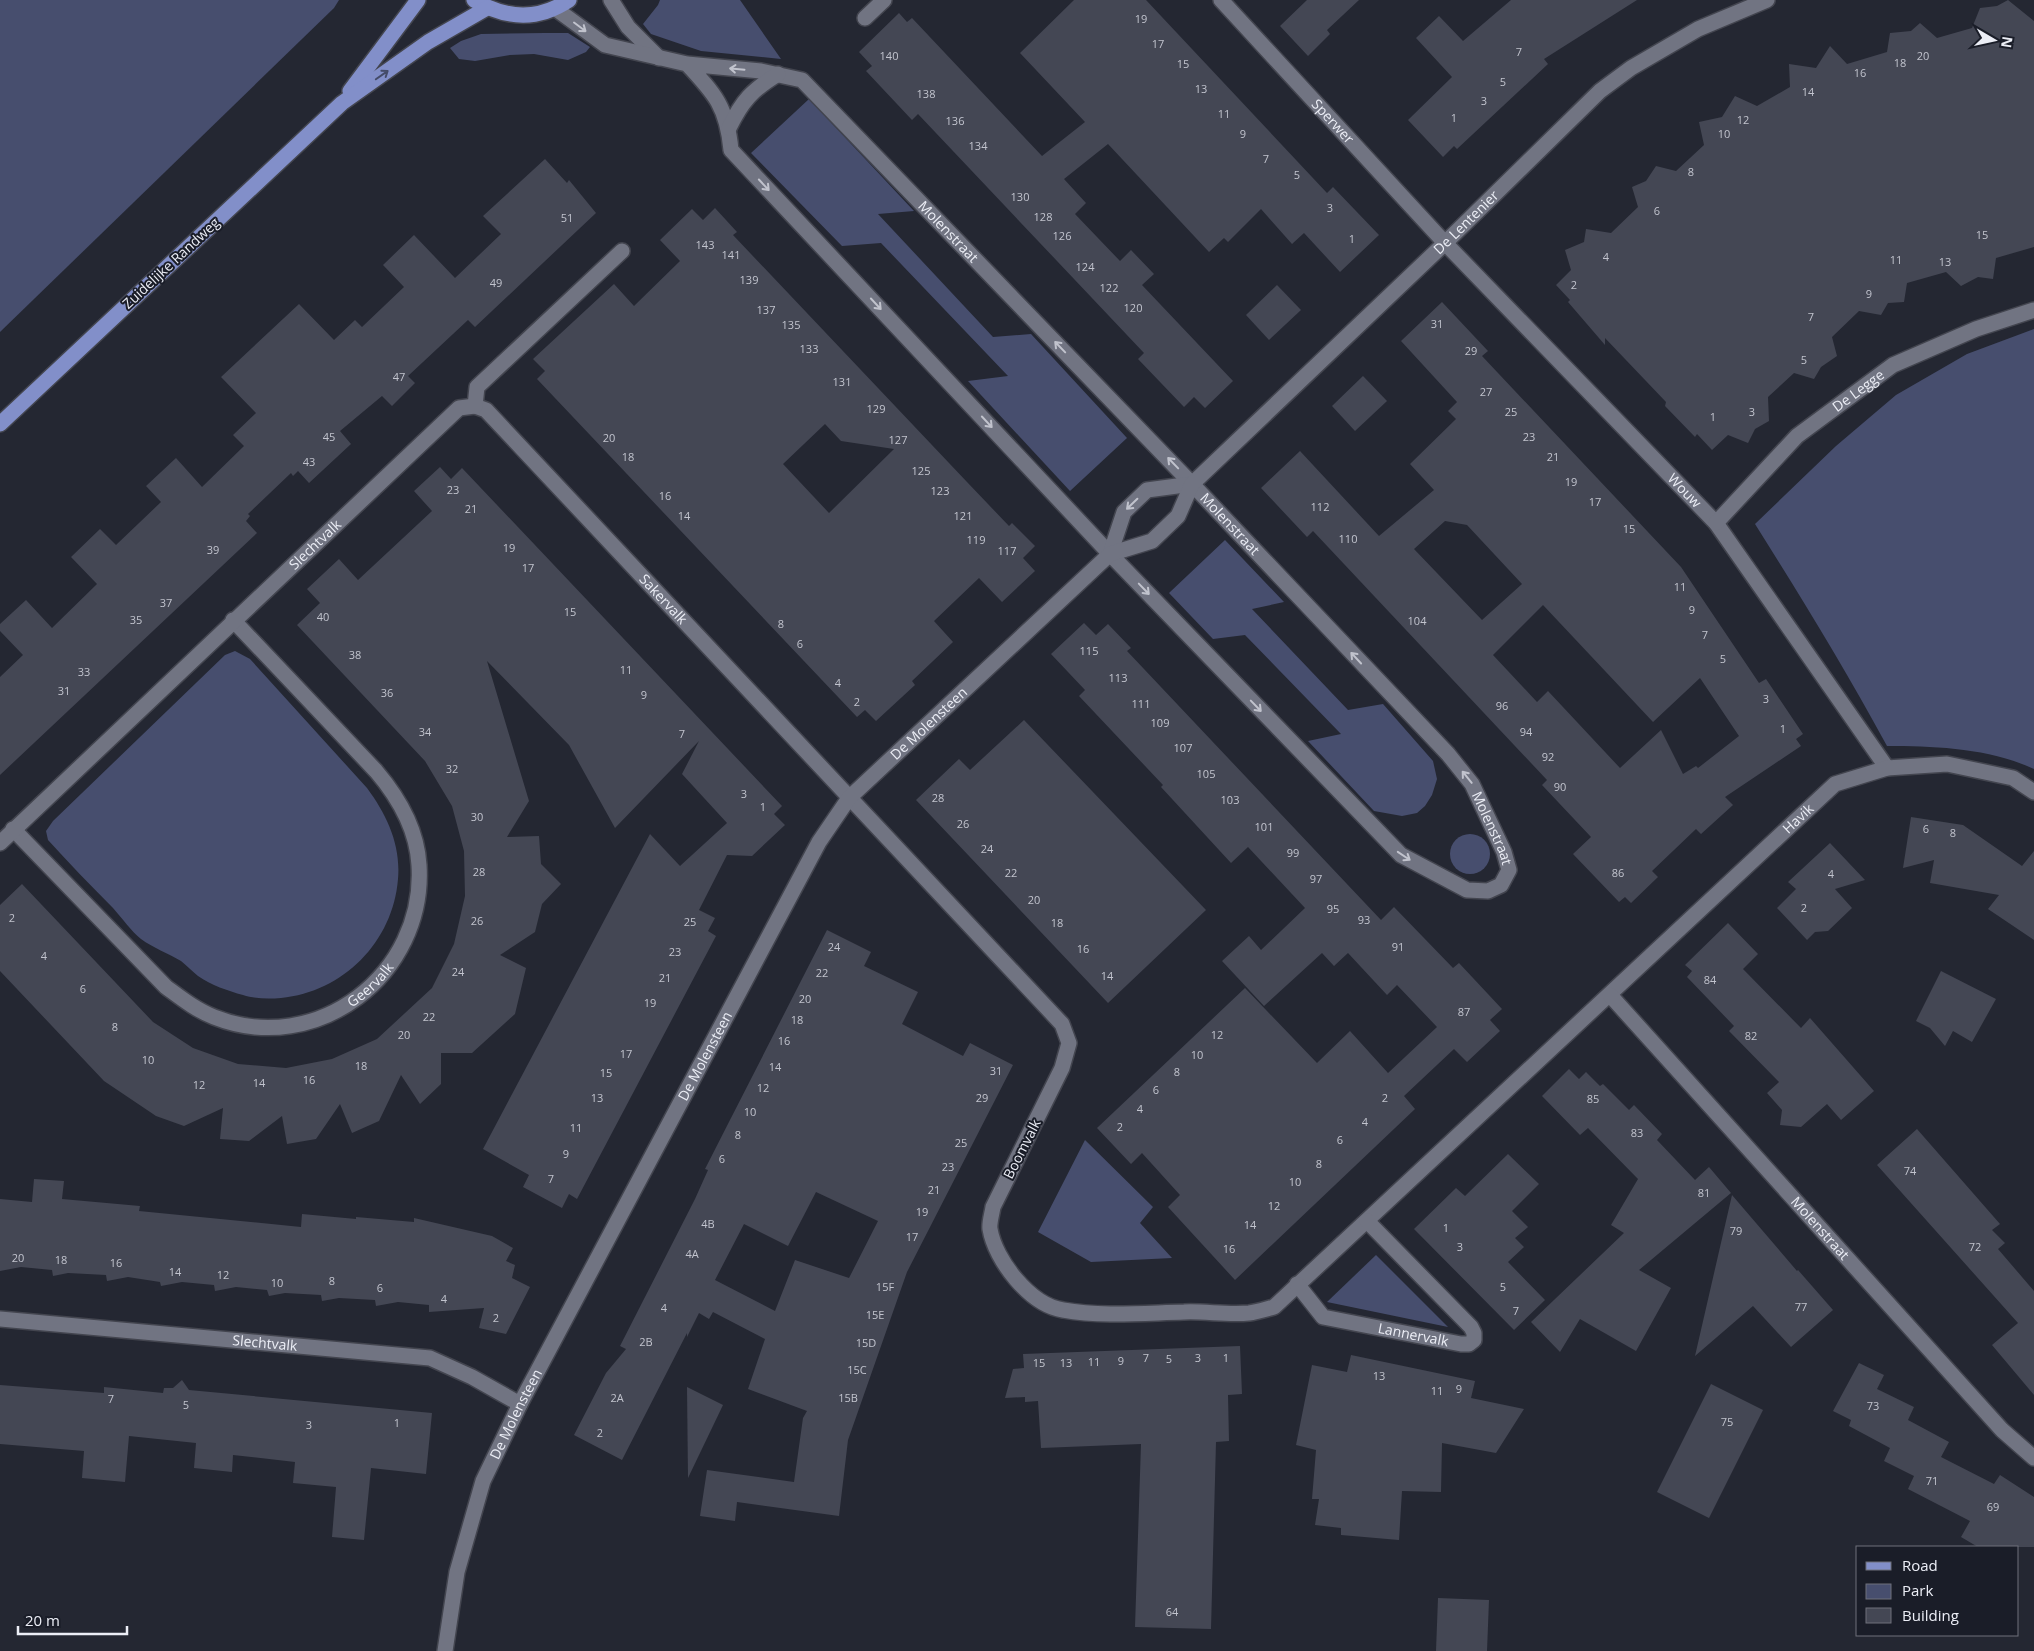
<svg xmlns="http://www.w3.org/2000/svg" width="2034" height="1651" viewBox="0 0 2034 1651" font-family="'Open Sans',sans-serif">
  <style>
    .green { fill: #474e6e }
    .building { fill: #444754; fill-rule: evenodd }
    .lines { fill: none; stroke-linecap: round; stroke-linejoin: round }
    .street-casing { stroke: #43454f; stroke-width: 18 }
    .primary-casing { stroke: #43454f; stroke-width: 18 }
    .street { stroke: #717482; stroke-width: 15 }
    .primary { stroke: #828fc9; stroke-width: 15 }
    .oneway { stroke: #c1c3cd }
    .oneway2 { stroke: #444b68 }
    .labels { text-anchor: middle; stroke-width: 4; stroke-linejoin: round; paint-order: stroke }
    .number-label { font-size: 11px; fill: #c2c4ce }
    .street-label { font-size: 14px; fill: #eceef6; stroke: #1a1d28 }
  </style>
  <rect width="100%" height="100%" fill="#242732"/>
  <g class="green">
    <path d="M 0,0 L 339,0 L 334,8 L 0,332 Z"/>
    <path d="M 660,0 L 740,0 L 781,59 L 701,51 L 651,34 L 643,24 L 658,5 Z"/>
    <path d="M 545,33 L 568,33 L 590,47 L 586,52 L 568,60 L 534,54 L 510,55 L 475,61 L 459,59 L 450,48 L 461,41 L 481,34 Z"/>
    <path d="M 809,99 L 914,211 L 878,214 L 993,337 L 1031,334 L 1127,438 L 1070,491 L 968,381 L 1008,376 L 881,243 L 842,246 L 751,153 Z"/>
    <path d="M 2034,329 L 2034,769 C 1988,748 1936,746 1887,746 C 1846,670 1801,597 1755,524 L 1836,446 L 1896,395 L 1967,354 Z"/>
    <path d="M 1225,540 L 1284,602 L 1252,609 L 1348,710 L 1383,704 L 1433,761 L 1437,779 L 1432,795 L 1425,806 L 1417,813 L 1402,816 L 1374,811 L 1308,741 L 1341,734 L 1245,635 L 1213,639 L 1169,593 Z"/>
    <path d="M 235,651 L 250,659 L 367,788 C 387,815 401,845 398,879 C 393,942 343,992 281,998 C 269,999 255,999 243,995 C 228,991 211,985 198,976 C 192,971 187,966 181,961 C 168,953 153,948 141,939 C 131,931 122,918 113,908 C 91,886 69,863 48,840 L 46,831 L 53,821 L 225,655 Z"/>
    <circle cx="1470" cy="854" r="20"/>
    <path d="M 1085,1140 L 1153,1207 L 1140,1223 L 1172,1258 L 1091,1262 L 1038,1232 Z"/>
    <path d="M 1376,1255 L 1448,1327 L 1327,1302 Z"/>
  </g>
  <g class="building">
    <path d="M 1074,0 L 1146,0 L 1327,193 L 1333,187 L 1379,235 L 1340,272 L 1304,233 L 1292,244 L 1261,209 L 1228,242 L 1224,238 L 1209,252 L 1108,144 L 1064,179 L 1086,203 L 1075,214 L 1120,261 L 1131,250 L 1154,274 L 1142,285 L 1233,381 L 1205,408 L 1194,397 L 1184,407 L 1138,359 L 1144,353 L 918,114 L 912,120 L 866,71 L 872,66 L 859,52 L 899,13 L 907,22 L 912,18 L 1042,156 L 1085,122 L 1020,53 Z"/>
    <path d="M 1307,0 L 1359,0 L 1327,30 L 1330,34 L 1308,56 L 1280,26 Z"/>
    <path d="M 1511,0 L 1637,0 L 1544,59 L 1548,64 L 1457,149 L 1454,146 L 1443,157 L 1408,120 L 1452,77 L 1416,38 L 1439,16 L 1463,41 Z"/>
    <path d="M 2008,0 L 2034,21 L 2034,247 L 1996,258 L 1993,279 L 1978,277 L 1961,286 L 1946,272 L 1907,283 L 1904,302 L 1888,303 L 1881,315 L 1859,311 L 1832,337 L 1837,356 L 1821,367 L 1814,379 L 1794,373 L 1768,397 L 1769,421 L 1755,429 L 1748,443 L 1728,435 L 1712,450 L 1697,434 L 1695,437 L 1665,406 L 1666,402 L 1605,338 L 1605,345 L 1568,302 L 1570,300 L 1556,285 L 1571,270 L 1565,250 L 1584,242 L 1586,229 L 1611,233 L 1638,207 L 1632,187 L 1646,181 L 1656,166 L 1676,171 L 1704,145 L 1699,122 L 1722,117 L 1735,96 L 1757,106 L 1790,87 L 1789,64 L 1816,68 L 1830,46 L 1847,64 L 1887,52 L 1890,33 L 1911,31 L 1920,23 L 1937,38 L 1972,28 L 1980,8 L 1997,6 Z"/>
    <path d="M 545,159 L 567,183 L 569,180 L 596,213 L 475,327 L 468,320 L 408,376 L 415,383 L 392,406 L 382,396 L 340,431 L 351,444 L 309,483 L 298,471 L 293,476 L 291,473 L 248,514 L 250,516 L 246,521 L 257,533 L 0,775 L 0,677 L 23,655 L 0,631 L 0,624 L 26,600 L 52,628 L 97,584 L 71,557 L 100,529 L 116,545 L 161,502 L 146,486 L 176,458 L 202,487 L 244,446 L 233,435 L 256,413 L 221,377 L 299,304 L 334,340 L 355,320 L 362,327 L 404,287 L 383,265 L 414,235 L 455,278 L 501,234 L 483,216 Z"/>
    <path d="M 715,208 L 737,232 L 733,235 L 967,482 L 1009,526 L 1012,523 L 1035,546 L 1023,558 L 1035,571 L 1002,602 L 979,578 L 934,621 L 953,642 L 912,681 L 915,685 L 876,721 L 865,710 L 857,717 L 537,379 L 545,371 L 533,359 L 614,284 L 634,306 L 680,261 L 660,240 L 692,209 L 703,220 ZM 825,424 L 841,441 L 894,449 L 829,513 L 783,464 Z"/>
    <path d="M 1277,285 L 1301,310 L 1269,340 L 1246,315 Z"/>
    <path d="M 1442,302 L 1488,351 L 1482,356 L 1681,567 L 1759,683 L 1766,679 L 1803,734 L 1796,739 L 1801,746 L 1725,797 L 1733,805 L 1701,834 L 1696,829 L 1652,871 L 1658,877 L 1631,903 L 1625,897 L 1619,902 L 1573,854 L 1591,837 L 1542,785 L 1547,780 L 1313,531 L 1307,537 L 1261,488 L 1300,451 L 1379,536 L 1434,490 L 1410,464 L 1456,419 L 1448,411 L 1457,402 L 1401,341 ZM 1445,521 L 1467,525 L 1522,584 L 1482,620 L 1414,549 ZM 1543,605 L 1653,722 L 1700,678 L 1739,736 L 1698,768 L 1696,766 L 1683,774 L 1661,730 L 1620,768 L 1548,691 L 1537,702 L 1493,655 Z"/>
    <path d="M 1363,376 L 1387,401 L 1355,431 L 1332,406 Z"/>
    <path d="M 440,467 L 451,479 L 462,468 L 782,806 L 774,814 L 785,825 L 752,856 L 727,855 L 699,910 L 715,918 L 708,931 L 716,936 L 577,1199 L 569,1194 L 562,1208 L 523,1187 L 529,1175 L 483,1149 L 650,834 L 680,866 L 727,823 L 682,774 L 699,741 L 615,828 L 569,745 L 487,661 L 529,801 L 507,837 L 539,836 L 541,864 L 561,884 L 542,904 L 535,932 L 500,955 L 526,968 L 515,1014 L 472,1053 L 441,1053 L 441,1084 L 420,1104 L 401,1075 L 379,1121 L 352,1133 L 340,1104 L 316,1139 L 287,1144 L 282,1116 L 249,1141 L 220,1139 L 223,1108 L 184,1126 L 156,1116 L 104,1081 L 0,971 L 0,905 L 22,884 L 153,1022 L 193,1048 L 238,1064 L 286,1068 L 332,1059 L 377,1039 L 432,988 L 454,944 L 465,896 L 464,851 L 452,806 L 425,761 L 297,625 L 320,603 L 307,589 L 339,559 L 358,580 L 432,511 L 414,491 Z"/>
    <path d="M 1084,623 L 1096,635 L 1108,624 L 1131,648 L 1127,651 L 1381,920 L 1394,907 L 1453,968 L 1459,963 L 1502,1009 L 1490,1020 L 1500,1031 L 1467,1062 L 1454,1049 L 1404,1096 L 1415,1109 L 1235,1280 L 1168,1207 L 1180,1195 L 1142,1153 L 1131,1164 L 1097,1128 L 1245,988 L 1317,1063 L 1350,1031 L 1388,1073 L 1437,1027 L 1397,985 L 1387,995 L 1348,953 L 1334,966 L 1322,953 L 1264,1006 L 1222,961 L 1249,936 L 1261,950 L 1305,908 L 1248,847 L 1231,863 L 1161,787 L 1163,785 L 1079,696 L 1085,690 L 1051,654 Z"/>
    <path d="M 1024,720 L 1206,910 L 1108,1003 L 916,800 L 959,759 L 970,770 Z"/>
    <path d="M 1911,817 L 1963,825 L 2022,866 L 2034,851 L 2034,940 L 1988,909 L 1999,895 L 1930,883 L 1934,860 L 1903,868 Z"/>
    <path d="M 1830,843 L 1865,880 L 1835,889 L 1852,908 L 1828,931 L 1815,932 L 1807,940 L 1777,908 L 1796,889 L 1788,882 Z"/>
    <path d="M 1728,923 L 1758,954 L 1743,969 L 1801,1028 L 1810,1018 L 1874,1091 L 1841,1120 L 1827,1104 L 1801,1127 L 1780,1125 L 1782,1110 L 1767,1093 L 1779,1082 L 1729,1031 L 1734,1026 L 1687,977 L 1692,971 L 1685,965 Z"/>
    <path d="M 827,930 L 871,952 L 864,966 L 918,992 L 902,1024 L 963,1056 L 970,1043 L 1013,1065 L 907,1272 L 848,1440 L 839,1516 L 737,1502 L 735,1521 L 700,1516 L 707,1470 L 794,1482 L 803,1418 L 807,1411 L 748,1389 L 765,1339 L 713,1312 L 709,1319 L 699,1313 L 687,1337 L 687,1333 L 622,1460 L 574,1435 L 606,1373 L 626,1349 L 620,1346 L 695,1199 L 708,1170 L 705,1169 L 731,1118 ZM 816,1192 L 878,1221 L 849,1278 L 795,1260 L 775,1311 L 715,1280 L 744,1224 L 788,1246 Z"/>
    <path d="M 1941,971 L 1996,999 L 1972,1042 L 1953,1031 L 1945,1046 L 1930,1028 L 1916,1021 Z"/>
    <path d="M 1569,1069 L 1579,1079 L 1586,1072 L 1600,1086 L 1603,1084 L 1629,1110 L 1634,1105 L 1662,1134 L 1657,1140 L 1695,1180 L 1709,1167 L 1731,1193 L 1639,1270 L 1671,1288 L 1636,1351 L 1580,1319 L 1560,1352 L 1531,1322 L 1624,1233 L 1611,1225 L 1638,1179 L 1588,1128 L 1580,1135 L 1542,1096 Z"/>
    <path d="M 1917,1129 L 2000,1224 L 1992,1230 L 2005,1243 L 1998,1249 L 2034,1291 L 2034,1395 L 1992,1345 L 2018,1323 L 1877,1165 Z"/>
    <path d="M 1508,1154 L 1539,1184 L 1512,1211 L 1528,1227 L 1515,1238 L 1524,1247 L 1508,1262 L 1545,1300 L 1514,1330 L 1414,1229 L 1456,1188 L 1465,1196 Z"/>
    <path d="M 34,1179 L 64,1181 L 62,1199 L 140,1206 L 139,1211 L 301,1227 L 302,1214 L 356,1219 L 356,1217 L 414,1222 L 414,1218 L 492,1236 L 513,1248 L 506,1261 L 515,1265 L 512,1278 L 530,1287 L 506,1334 L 479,1328 L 484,1308 L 429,1312 L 429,1305 L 398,1302 L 376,1306 L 375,1300 L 339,1298 L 322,1301 L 321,1295 L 285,1293 L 269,1296 L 267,1290 L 236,1287 L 215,1291 L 214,1285 L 182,1282 L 161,1286 L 160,1282 L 128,1277 L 107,1281 L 106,1275 L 68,1273 L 53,1276 L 52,1270 L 21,1267 L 0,1271 L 0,1199 L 32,1202 Z"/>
    <path d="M 1732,1195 L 1797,1271 L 1798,1270 L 1833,1310 L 1791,1347 L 1753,1306 L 1695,1356 Z"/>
    <path d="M 1240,1346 L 1242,1394 L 1228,1395 L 1229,1441 L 1216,1442 L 1211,1629 L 1135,1627 L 1141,1444 L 1041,1448 L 1038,1401 L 1025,1402 L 1025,1397 L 1005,1398 L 1013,1369 L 1024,1368 L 1023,1354 Z"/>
    <path d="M 1351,1355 L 1475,1381 L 1471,1398 L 1524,1409 L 1496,1453 L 1442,1443 L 1441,1492 L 1402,1491 L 1399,1540 L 1341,1535 L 1341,1528 L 1315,1525 L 1319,1499 L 1312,1499 L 1316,1450 L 1296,1445 L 1312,1365 L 1347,1372 Z"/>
    <path d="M 1859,1363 L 1884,1375 L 1877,1389 L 1914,1407 L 1908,1420 L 1949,1442 L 1941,1457 L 1994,1484 L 2000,1475 L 2034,1497 L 2034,1547 L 1978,1547 L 1961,1537 L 1970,1521 L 1908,1489 L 1914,1476 L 1884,1461 L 1890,1448 L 1849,1426 L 1851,1420 L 1833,1411 Z"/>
    <path d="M 182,1380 L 189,1390 L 432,1413 L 426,1474 L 371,1468 L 364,1540 L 332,1537 L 336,1487 L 293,1483 L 295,1462 L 233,1455 L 232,1472 L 194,1468 L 196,1443 L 129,1436 L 125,1482 L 82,1478 L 84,1451 L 0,1444 L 0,1385 L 104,1393 L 104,1387 L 163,1393 L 164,1388 L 173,1388 Z"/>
    <path d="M 1711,1384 L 1763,1410 L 1709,1518 L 1657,1492 Z"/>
    <path d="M 687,1387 L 723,1405 L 688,1478 Z"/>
    <path d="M 1438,1598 L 1489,1600 L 1487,1651 L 1436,1651 Z"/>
  </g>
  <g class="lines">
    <defs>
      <g id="street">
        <path d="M 611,0 L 628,27 L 659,58"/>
        <path id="s1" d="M 1221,0 L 1445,243 L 1716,523 L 1887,768"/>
        <path id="s2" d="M 556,9 L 605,45 L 687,64 L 761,71 L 802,80 L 1192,484 L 1448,754 L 1472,784 L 1504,852 L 1509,870 L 1501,885 L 1488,891 L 1467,890 L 1401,855 L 1110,554 L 731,150 C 727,107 715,94 687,64"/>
        <path d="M 865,18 L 884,0"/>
        <path d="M 729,128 C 742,101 752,90 778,74"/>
        <path id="s3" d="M 475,406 L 486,410 L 1062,1024 L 1069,1043 L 1062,1068 L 993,1207 C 992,1214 989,1223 990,1229 C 995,1260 1030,1305 1063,1310 C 1102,1317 1144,1313 1184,1312 C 1205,1311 1227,1315 1249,1313 C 1257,1312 1266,1309 1274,1307 L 1835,784 L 1887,768 L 1947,764 L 2013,778 L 2034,792"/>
        <path id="s4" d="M 1716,523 L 1797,436 L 1893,365 L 1976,329 L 2034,310"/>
        <path d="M 1110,554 L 1124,512 L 1147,490 L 1192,484"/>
        <path id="s5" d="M 13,829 L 166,987 C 181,998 196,1010 214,1017 C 317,1058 426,974 419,865 C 417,829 399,798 376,771 L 233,620"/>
        <path id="s6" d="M 0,843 L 459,408 L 475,406 L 477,387 L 622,251"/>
        <path id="s7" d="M 1610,995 L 2002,1430 L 2034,1458"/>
        <path id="s8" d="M 1297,1284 L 1323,1317 L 1461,1344 L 1469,1344 L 1474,1340 L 1474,1333 L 1471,1327 L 1367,1221"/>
        <path id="s9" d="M 0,1319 L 430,1358 L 472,1377 L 520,1404"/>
        <path id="s10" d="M 445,1651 L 457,1572 L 483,1481 L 520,1404 L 819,842 L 849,798 L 1110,554 L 1152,541 L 1178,516 L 1192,484 L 1445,243 L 1600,91 L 1631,68 L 1698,29 L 1767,0"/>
      </g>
      <g id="primary">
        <path d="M 474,0 C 506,19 538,21 569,0"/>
        <path d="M 350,91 L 418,0"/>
        <path d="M 0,424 L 342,103 L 428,42 L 487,8"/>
      </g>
    </defs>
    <use href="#street" class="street-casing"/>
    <use href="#primary" class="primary-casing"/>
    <use href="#street" class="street"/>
    <use href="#primary" class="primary"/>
  </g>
  <defs><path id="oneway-shaft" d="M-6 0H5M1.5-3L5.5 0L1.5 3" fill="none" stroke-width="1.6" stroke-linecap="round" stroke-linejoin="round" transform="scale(1.25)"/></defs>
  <g class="oneway">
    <use href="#oneway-shaft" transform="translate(580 27) rotate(37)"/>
    <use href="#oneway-shaft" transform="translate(737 69) rotate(-175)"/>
    <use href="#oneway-shaft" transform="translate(764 185) rotate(47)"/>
    <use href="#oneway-shaft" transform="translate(876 304) rotate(47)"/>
    <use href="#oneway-shaft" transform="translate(1060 347) rotate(-134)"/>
    <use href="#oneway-shaft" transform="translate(987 422) rotate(47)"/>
    <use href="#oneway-shaft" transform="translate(1173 463) rotate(-134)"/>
    <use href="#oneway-shaft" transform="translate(1132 504) rotate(136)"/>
    <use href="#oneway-shaft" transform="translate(1144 589) rotate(46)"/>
    <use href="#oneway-shaft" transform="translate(1356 658) rotate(-133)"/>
    <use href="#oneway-shaft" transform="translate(1256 706) rotate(46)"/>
    <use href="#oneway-shaft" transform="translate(1467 777) rotate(-129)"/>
    <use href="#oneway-shaft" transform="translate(1404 856) rotate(34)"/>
  </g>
  <use class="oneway2" href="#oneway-shaft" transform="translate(382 75) rotate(-35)"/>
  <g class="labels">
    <g class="number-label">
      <text x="1141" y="23">19</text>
      <text x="1158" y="48">17</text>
      <text x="1519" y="56">7</text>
      <text x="889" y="60">140</text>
      <text x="1923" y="60">20</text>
      <text x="1900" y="67">18</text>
      <text x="1183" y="68">15</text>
      <text x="1860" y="77">16</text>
      <text x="1503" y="86">5</text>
      <text x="1201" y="93">13</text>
      <text x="1808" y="96">14</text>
      <text x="926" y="98">138</text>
      <text x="1484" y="105">3</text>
      <text x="1224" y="118">11</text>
      <text x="1454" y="122">1</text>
      <text x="1743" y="124">12</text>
      <text x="955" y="125">136</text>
      <text x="1243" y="138">9</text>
      <text x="1724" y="138">10</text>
      <text x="978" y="150">134</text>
      <text x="1266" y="163">7</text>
      <text x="1691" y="176">8</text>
      <text x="1297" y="179">5</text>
      <text x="1020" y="201">130</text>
      <text x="1330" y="212">3</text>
      <text x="1657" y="215">6</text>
      <text x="1043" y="221">128</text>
      <text x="567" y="222">51</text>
      <text x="1982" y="239">15</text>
      <text x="1062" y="240">126</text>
      <text x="1352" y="243">1</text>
      <text x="705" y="249">143</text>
      <text x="731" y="259">141</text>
      <text x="1606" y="261">4</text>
      <text x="1896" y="264">11</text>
      <text x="1945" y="266">13</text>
      <text x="1085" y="271">124</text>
      <text x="749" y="284">139</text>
      <text x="496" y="287">49</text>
      <text x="1574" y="289">2</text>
      <text x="1109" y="292">122</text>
      <text x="1869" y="298">9</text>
      <text x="1133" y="312">120</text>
      <text x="766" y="314">137</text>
      <text x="1811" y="321">7</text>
      <text x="1437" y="328">31</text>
      <text x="791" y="329">135</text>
      <text x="809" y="353">133</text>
      <text x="1471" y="355">29</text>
      <text x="1804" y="364">5</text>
      <text x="399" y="381">47</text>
      <text x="842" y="386">131</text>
      <text x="1486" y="396">27</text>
      <text x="876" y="413">129</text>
      <text x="1511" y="416">25</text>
      <text x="1752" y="416">3</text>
      <text x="1713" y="421">1</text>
      <text x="329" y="441">45</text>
      <text x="1529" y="441">23</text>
      <text x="609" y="442">20</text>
      <text x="898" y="444">127</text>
      <text x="628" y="461">18</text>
      <text x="1553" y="461">21</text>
      <text x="309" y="466">43</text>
      <text x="921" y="475">125</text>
      <text x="1571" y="486">19</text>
      <text x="453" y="494">23</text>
      <text x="940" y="495">123</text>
      <text x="665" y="500">16</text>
      <text x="1595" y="506">17</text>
      <text x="1320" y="511">112</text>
      <text x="471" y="513">21</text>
      <text x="684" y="520">14</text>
      <text x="963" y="520">121</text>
      <text x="1629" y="533">15</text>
      <text x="1348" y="543">110</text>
      <text x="976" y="544">119</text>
      <text x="509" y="552">19</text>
      <text x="213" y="554">39</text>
      <text x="1007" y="555">117</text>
      <text x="528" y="572">17</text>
      <text x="1680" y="591">11</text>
      <text x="166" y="607">37</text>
      <text x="1692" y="614">9</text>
      <text x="570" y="616">15</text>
      <text x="323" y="621">40</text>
      <text x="136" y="624">35</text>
      <text x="1417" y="625">104</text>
      <text x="781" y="628">8</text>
      <text x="1705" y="639">7</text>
      <text x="800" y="648">6</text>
      <text x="1089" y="655">115</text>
      <text x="355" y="659">38</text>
      <text x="1723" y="663">5</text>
      <text x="626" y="674">11</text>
      <text x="84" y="676">33</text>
      <text x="1118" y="682">113</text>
      <text x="838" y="687">4</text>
      <text x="64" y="695">31</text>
      <text x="387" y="697">36</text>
      <text x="644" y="699">9</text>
      <text x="1766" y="703">3</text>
      <text x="857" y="706">2</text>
      <text x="1141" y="708">111</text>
      <text x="1502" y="710">96</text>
      <text x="1160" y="727">109</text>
      <text x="1783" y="733">1</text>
      <text x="425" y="736">34</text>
      <text x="1526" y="736">94</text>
      <text x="682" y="738">7</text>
      <text x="1183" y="752">107</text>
      <text x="1548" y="761">92</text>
      <text x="452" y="773">32</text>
      <text x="1206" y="778">105</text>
      <text x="1560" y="791">90</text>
      <text x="744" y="798">3</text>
      <text x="938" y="802">28</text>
      <text x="1230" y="804">103</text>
      <text x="763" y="811">1</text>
      <text x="477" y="821">30</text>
      <text x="963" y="828">26</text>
      <text x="1264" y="831">101</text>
      <text x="1926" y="833">6</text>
      <text x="1953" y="837">8</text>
      <text x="987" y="853">24</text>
      <text x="1293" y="857">99</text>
      <text x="479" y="876">28</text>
      <text x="1011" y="877">22</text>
      <text x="1618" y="877">86</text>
      <text x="1831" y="878">4</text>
      <text x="1316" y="883">97</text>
      <text x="1034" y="904">20</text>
      <text x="1804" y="912">2</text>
      <text x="1333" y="913">95</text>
      <text x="12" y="922">2</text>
      <text x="1364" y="924">93</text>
      <text x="477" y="925">26</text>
      <text x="690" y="926">25</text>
      <text x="1057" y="927">18</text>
      <text x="834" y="951">24</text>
      <text x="1398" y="951">91</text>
      <text x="1083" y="953">16</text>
      <text x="675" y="956">23</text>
      <text x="44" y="960">4</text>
      <text x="458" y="976">24</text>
      <text x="822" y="977">22</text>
      <text x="1107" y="980">14</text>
      <text x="665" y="982">21</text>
      <text x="1710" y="984">84</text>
      <text x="83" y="993">6</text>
      <text x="805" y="1003">20</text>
      <text x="650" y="1007">19</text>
      <text x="1464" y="1016">87</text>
      <text x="429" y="1021">22</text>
      <text x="797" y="1024">18</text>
      <text x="115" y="1031">8</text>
      <text x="404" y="1039">20</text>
      <text x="1217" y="1039">12</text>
      <text x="1751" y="1040">82</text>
      <text x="784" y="1045">16</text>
      <text x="626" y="1058">17</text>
      <text x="1197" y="1059">10</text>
      <text x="148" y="1064">10</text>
      <text x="361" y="1070">18</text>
      <text x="775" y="1071">14</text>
      <text x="996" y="1075">31</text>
      <text x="1177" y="1076">8</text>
      <text x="606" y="1077">15</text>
      <text x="309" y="1084">16</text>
      <text x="259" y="1087">14</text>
      <text x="199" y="1089">12</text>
      <text x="763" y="1092">12</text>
      <text x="1156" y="1094">6</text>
      <text x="597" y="1102">13</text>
      <text x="982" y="1102">29</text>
      <text x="1385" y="1102">2</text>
      <text x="1593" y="1103">85</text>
      <text x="1140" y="1113">4</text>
      <text x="750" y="1116">10</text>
      <text x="1365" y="1126">4</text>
      <text x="1120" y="1131">2</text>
      <text x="576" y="1132">11</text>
      <text x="1637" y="1137">83</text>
      <text x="738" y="1139">8</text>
      <text x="1340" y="1144">6</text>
      <text x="961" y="1147">25</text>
      <text x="566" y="1158">9</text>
      <text x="722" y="1163">6</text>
      <text x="1319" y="1168">8</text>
      <text x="948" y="1171">23</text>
      <text x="1910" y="1175">74</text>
      <text x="551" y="1183">7</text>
      <text x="1295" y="1186">10</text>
      <text x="934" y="1194">21</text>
      <text x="1704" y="1197">81</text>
      <text x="1274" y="1210">12</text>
      <text x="922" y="1216">19</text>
      <text x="708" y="1228">4B</text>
      <text x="1250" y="1229">14</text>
      <text x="1446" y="1232">1</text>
      <text x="1736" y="1235">79</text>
      <text x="912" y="1241">17</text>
      <text x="1460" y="1251">3</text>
      <text x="1975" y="1251">72</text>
      <text x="1229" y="1253">16</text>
      <text x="692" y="1258">4A</text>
      <text x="18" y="1262">20</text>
      <text x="61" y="1264">18</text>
      <text x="116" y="1267">16</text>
      <text x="175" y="1276">14</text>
      <text x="223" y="1279">12</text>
      <text x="332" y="1285">8</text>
      <text x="277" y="1287">10</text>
      <text x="885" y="1291">15F</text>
      <text x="1503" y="1291">5</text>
      <text x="380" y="1292">6</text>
      <text x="444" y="1303">4</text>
      <text x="1801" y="1311">77</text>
      <text x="664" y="1312">4</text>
      <text x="1516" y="1315">7</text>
      <text x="875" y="1319">15E</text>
      <text x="496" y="1322">2</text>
      <text x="646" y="1346">2B</text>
      <text x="866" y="1347">15D</text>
      <text x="1146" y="1362">7</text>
      <text x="1198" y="1362">3</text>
      <text x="1226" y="1362">1</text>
      <text x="1169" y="1363">5</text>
      <text x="1121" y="1365">9</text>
      <text x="1094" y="1366">11</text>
      <text x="1039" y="1367">15</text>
      <text x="1066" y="1367">13</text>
      <text x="857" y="1374">15C</text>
      <text x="1379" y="1380">13</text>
      <text x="1459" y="1393">9</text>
      <text x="1437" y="1395">11</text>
      <text x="617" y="1402">2A</text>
      <text x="848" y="1402">15B</text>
      <text x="111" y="1403">7</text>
      <text x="186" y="1409">5</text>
      <text x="1873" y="1410">73</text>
      <text x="1727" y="1426">75</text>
      <text x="397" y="1427">1</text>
      <text x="309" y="1429">3</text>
      <text x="600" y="1437">2</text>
      <text x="1932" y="1485">71</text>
      <text x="1993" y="1511">69</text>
      <text x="1172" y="1616">64</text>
    </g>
    <g class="street-label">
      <text dy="5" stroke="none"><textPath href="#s1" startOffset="165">Sperwer</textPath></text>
      <text dy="5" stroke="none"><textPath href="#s10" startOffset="1801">De Lentenier</textPath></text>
      <text dy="5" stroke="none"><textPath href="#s2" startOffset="472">Molenstraat</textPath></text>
      <text transform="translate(171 263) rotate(-43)" y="5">Zuidelijke Randweg</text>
      <text dy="5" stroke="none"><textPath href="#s4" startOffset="195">De Legge</textPath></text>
      <text dy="5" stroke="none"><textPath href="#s1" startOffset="675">Wouw</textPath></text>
      <text dy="5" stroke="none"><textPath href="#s2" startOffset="878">Molenstraat</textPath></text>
      <text dy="5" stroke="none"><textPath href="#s6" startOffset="434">Slechtvalk</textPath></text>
      <text dy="5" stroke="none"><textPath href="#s3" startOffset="271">Sakervalk</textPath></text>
      <text dy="5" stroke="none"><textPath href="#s10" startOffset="1059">De Molensteen</textPath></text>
      <text dy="5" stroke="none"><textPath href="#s3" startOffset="2120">Havik</textPath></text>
      <text dy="5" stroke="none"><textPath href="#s2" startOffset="1282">Molenstraat</textPath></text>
      <text dy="5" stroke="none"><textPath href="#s5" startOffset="446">Geervalk</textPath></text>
      <text dy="5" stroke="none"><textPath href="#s10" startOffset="654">De Molensteen</textPath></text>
      <text transform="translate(1022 1149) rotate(-63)" y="5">Boomvalk</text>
      <text dy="5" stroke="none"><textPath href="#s7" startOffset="314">Molenstraat</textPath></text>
      <text dy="5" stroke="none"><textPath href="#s8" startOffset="134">Lannervalk</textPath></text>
      <text dy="5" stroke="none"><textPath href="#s9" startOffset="266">Slechtvalk</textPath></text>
      <text dy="5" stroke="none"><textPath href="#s10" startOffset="249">De Molensteen</textPath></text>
    </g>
  </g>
  <rect x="1856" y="1546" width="162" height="90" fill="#1a1d28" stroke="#6e717a"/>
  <rect x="1866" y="1562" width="25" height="8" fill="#828fc9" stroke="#6e717a"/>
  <text x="1902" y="1571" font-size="15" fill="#eceef6">Road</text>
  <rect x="1866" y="1584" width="25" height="15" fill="#474e6e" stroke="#6e717a"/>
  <text x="1902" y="1596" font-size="15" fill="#eceef6">Park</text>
  <rect x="1866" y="1608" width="25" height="15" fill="#444754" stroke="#6e717a"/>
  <text x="1902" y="1621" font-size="15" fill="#eceef6">Building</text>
  <g transform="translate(1994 40) rotate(99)" stroke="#1a1d28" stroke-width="4" paint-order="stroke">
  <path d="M0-4L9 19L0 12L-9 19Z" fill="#eceef6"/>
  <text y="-8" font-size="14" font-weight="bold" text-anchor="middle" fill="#eceef6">N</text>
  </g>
  <path d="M18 1626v8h109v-8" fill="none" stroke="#eceef6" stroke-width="2.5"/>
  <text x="25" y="1626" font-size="15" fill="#eceef6" stroke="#1a1d28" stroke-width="4" paint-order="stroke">20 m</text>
</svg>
